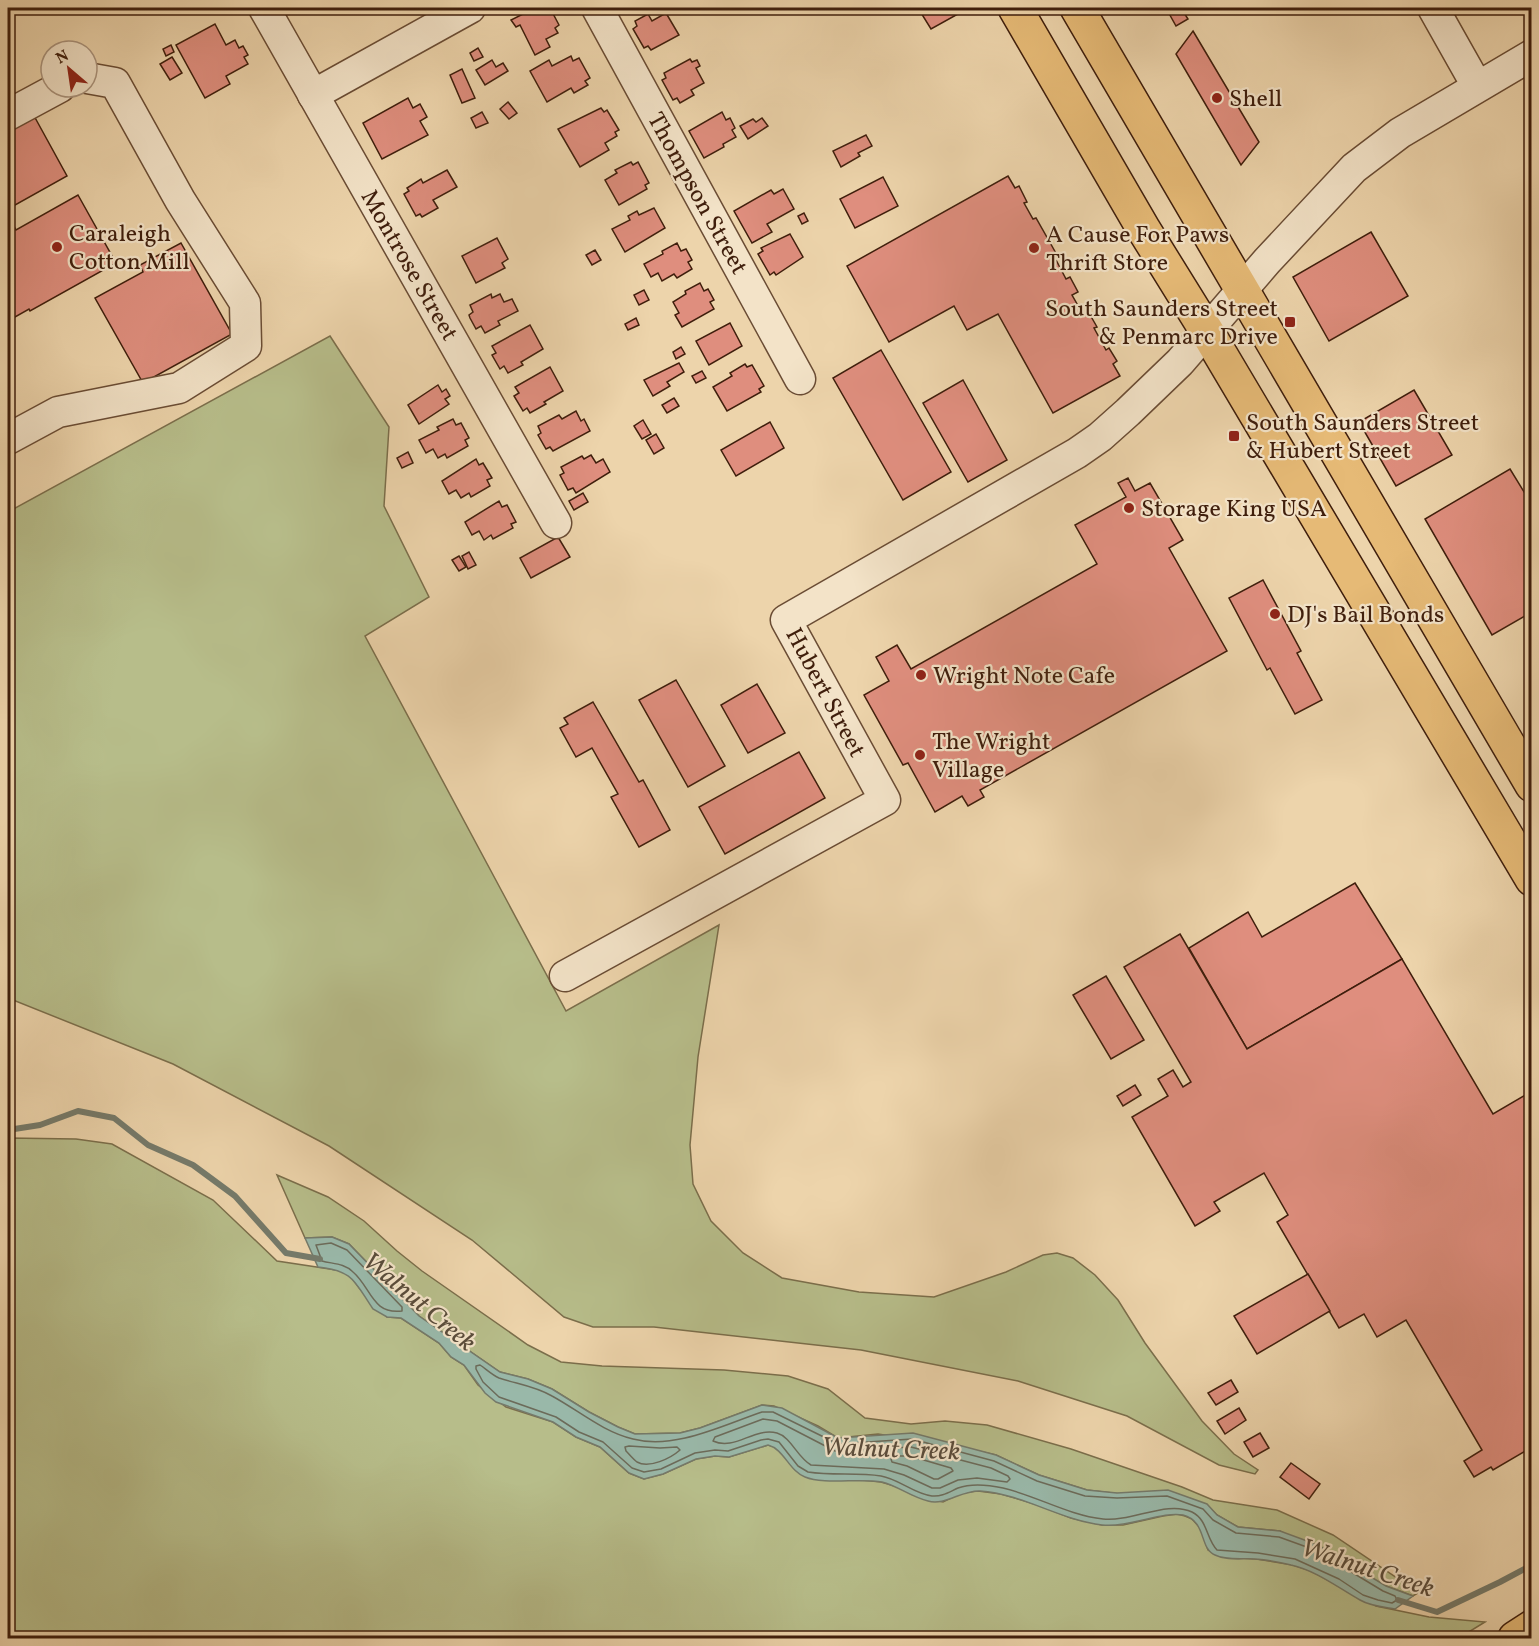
<svg xmlns="http://www.w3.org/2000/svg" width="1539" height="1646" viewBox="0 0 1539 1646" font-family="Vollkorn,serif">
  <style>
    .green { fill: #b7bd8a; stroke: #7b6e4b; stroke-width: 1.5 }
    .water { fill: #99b8a9; stroke: #757a6a; stroke-width: 1.5 }
    .lines { fill: none; stroke-linecap: round; stroke-linejoin: round }
    .shore { stroke: #6c6b5a; stroke-width: 1.5 }
    .stream { stroke: #757a6a; stroke-width: 6 }
    .building { fill: #df8e7e; stroke: #3f1e0c; stroke-width: 1.5 }
    .minor-casing { stroke: #6a4c34; stroke-width: 33 }
    .major-casing { stroke: #3f1e0c; stroke-width: 36 }
    .highway-casing { stroke: #3f1e0c; stroke-width: 36 }
    .minor { stroke: #f3e3c8; stroke-width: 30 }
    .major { stroke: #e6ba76; stroke-width: 33 }
    .highway { stroke: #e6ba76; stroke-width: 33 }
    .poi-dot { fill: #8f2418; stroke: #f3e3c8; stroke-width: 2 }
    .labels { text-anchor: middle; stroke-width: 4.5; stroke-linejoin: round; paint-order: stroke }
    .poi-label { font-size: 24px; fill: #3f1e0c; stroke: #f3e3c8; text-anchor: start }
    .street-label { font-size: 24px; fill: #3f1e0c; stroke: #f3e3c8 }
    .water-label { font-size: 26px; font-style: italic; fill: #5a4c3b; stroke: #f3e3c8 }
  </style>
  <rect width="100%" height="100%" fill="#edd4ab"/>
  <filter id="stains"><feTurbulence type="fractalNoise" baseFrequency=".00333" numOctaves="4"/><feColorMatrix values="0 0 0 0 .2 0 0 0 0 .09 0 0 0 0 .02 0 0 0 .5 -.17"/></filter>
  <radialGradient id="worn" r=".72"><stop offset=".6" stop-color="#630" stop-opacity="0"/><stop offset="1" stop-color="#630" stop-opacity=".3"/></radialGradient>
  <g class="green">
    <path d="M 330,336 L 389,427 L 384,506 L 429,597 L 365,636 L 566,1011 L 719,925 L 698,1057 L 690,1145 L 693,1184 L 711,1221 L 743,1253 L 782,1278 L 859,1292 L 934,1297 L 1006,1272 L 1043,1255 L 1057,1253 L 1073,1258 L 1095,1275 L 1118,1300 L 1145,1343 L 1202,1421 L 1234,1454 L 1258,1470 L 1255,1474 L 1219,1465 L 1127,1416 L 1018,1381 L 861,1350 L 654,1327 L 593,1327 L 564,1317 L 472,1240 L 329,1146 L 173,1064 L 8,998 L 8,512 Z"/>
    <path d="M 8,1138 L 76,1139 L 112,1144 L 213,1200 L 277,1261 L 343,1271 L 351,1277 L 360,1289 L 387,1317 L 401,1318 L 439,1343 L 451,1357 L 464,1365 L 478,1385 L 506,1407 L 553,1422 L 576,1437 L 600,1447 L 629,1473 L 644,1479 L 663,1474 L 696,1459 L 715,1456 L 729,1457 L 768,1445 L 775,1447 L 825,1480 L 852,1479 L 881,1482 L 898,1487 L 913,1495 L 943,1502 L 961,1493 L 978,1491 L 1001,1494 L 1038,1505 L 1071,1518 L 1102,1525 L 1123,1525 L 1163,1516 L 1177,1514 L 1185,1516 L 1192,1519 L 1201,1529 L 1208,1550 L 1223,1557 L 1257,1559 L 1293,1565 L 1311,1571 L 1376,1606 L 1429,1617 L 1485,1622 L 1459,1638 L 8,1638 Z"/>
    <path d="M 277,1175 L 328,1197 L 364,1221 L 397,1251 L 422,1271 L 528,1345 L 561,1362 L 602,1366 L 724,1370 L 788,1376 L 828,1389 L 865,1418 L 911,1424 L 945,1421 L 987,1425 L 1071,1449 L 1182,1487 L 1213,1500 L 1277,1510 L 1333,1535 L 1409,1586 L 1423,1590 L 1413,1596 L 1386,1586 L 1280,1531 L 1238,1527 L 1217,1515 L 1206,1504 L 1087,1490 L 1039,1475 L 996,1455 L 956,1446 L 878,1434 L 838,1438 L 818,1426 L 774,1406 L 762,1405 L 700,1428 L 680,1433 L 635,1434 L 618,1427 L 589,1412 L 552,1389 L 528,1379 L 500,1372 L 419,1316 L 349,1244 L 332,1237 L 305,1238 Z"/>
  </g>
  <path class="water" d="M 332,1237 L 349,1244 L 419,1316 L 500,1372 L 528,1379 L 552,1389 L 589,1412 L 618,1427 L 635,1434 L 680,1433 L 700,1428 L 762,1405 L 782,1408 L 838,1438 L 913,1433 L 996,1455 L 1039,1475 L 1087,1490 L 1117,1493 L 1168,1490 L 1207,1504 L 1217,1515 L 1238,1527 L 1280,1531 L 1318,1545 L 1386,1586 L 1413,1596 L 1395,1609 C 1383,1607 1370,1606 1360,1600 C 1337,1587 1317,1571 1291,1565 C 1280,1562 1267,1560 1255,1559 C 1243,1558 1227,1561 1215,1555 C 1199,1549 1207,1521 1183,1515 C 1162,1511 1129,1528 1102,1525 C 1060,1520 1023,1494 980,1491 C 962,1490 945,1506 928,1501 C 911,1497 898,1486 882,1482 C 859,1478 824,1485 805,1477 C 789,1471 784,1449 768,1445 L 729,1457 L 715,1456 L 696,1459 L 663,1474 L 644,1479 L 629,1473 L 600,1447 L 576,1437 L 553,1422 L 496,1402 L 485,1393 L 464,1365 L 451,1357 L 439,1343 L 401,1318 L 387,1317 L 373,1309 C 354,1281 354,1271 318,1267 L 305,1238 Z"/>
  <g class="lines">
    <g class="shore">
      <path d="M 331,1243 L 347,1250 L 402,1307 L 402,1311 C 372,1315 371,1287 353,1272 C 344,1263 333,1264 322,1261 L 316,1245 Z"/>
      <path d="M 476,1366 L 480,1365 C 486,1369 492,1375 499,1378 C 517,1384 535,1386 552,1396 C 578,1410 603,1432 633,1439 C 675,1450 723,1425 762,1412 L 773,1412 L 838,1444 L 912,1439 L 994,1461 L 1037,1481 L 1085,1496 L 1117,1498 L 1167,1496 L 1203,1509 L 1213,1520 L 1236,1533 L 1279,1537 L 1315,1550 L 1383,1591 L 1395,1596 L 1397,1600 L 1392,1603 L 1378,1600 L 1363,1595 L 1339,1579 L 1295,1559 L 1258,1553 L 1217,1550 C 1206,1539 1208,1520 1192,1512 C 1167,1500 1132,1522 1103,1519 C 1068,1515 1037,1496 1003,1488 C 989,1485 972,1483 958,1488 C 949,1492 942,1497 932,1496 C 914,1494 899,1479 881,1476 C 857,1472 833,1476 808,1472 L 798,1466 L 779,1442 L 768,1439 L 761,1440 L 728,1451 L 715,1450 L 695,1453 L 661,1469 L 644,1472 L 632,1468 L 603,1442 L 579,1432 L 556,1417 L 499,1397 L 483,1382 L 476,1369 Z"/>
      <path d="M 763,1419 L 777,1421 L 835,1451 L 911,1447 L 991,1468 L 1008,1476 L 1010,1479 L 1007,1482 L 977,1478 L 958,1480 L 940,1488 L 932,1488 L 904,1475 L 884,1469 L 811,1465 C 797,1457 791,1437 777,1433 C 754,1427 735,1451 713,1441 L 715,1437 Z"/>
      <path d="M 629,1446 L 660,1448 L 677,1447 L 680,1450 C 671,1458 649,1469 637,1462 C 633,1459 629,1454 626,1451 L 625,1447 Z"/>
      <path d="M 894,1456 L 910,1456 L 951,1468 L 953,1471 L 938,1479 L 934,1479 L 907,1466 L 892,1462 L 891,1459 Z"/>
    </g>
    <g class="stream">
      <path d="M 8,1130 L 40,1125 L 78,1111 L 114,1118 L 148,1145 L 193,1165 L 235,1196 L 286,1253 L 320,1259"/>
      <path d="M 1398,1600 L 1437,1612 L 1500,1582 L 1532,1565"/>
    </g>
  </g>
  <g class="building">
    <path d="M 535,8 L 550,8 L 559,25 L 555,28 L 558,33 L 546,39 L 550,47 L 535,55 L 520,25 L 516,27 L 511,20 Z"/>
    <path d="M 918,8 L 954,8 L 958,14 L 931,29 Z"/>
    <path d="M 1166,8 L 1181,8 L 1188,19 L 1176,26 Z"/>
    <path d="M 666,13 L 679,35 L 651,50 L 648,46 L 644,48 L 633,29 L 637,26 L 635,21 L 648,14 L 652,21 Z"/>
    <path d="M 215,24 L 226,45 L 235,40 L 239,48 L 243,46 L 248,55 L 244,57 L 248,64 L 226,76 L 230,84 L 205,98 L 176,45 Z"/>
    <path d="M 1193,31 L 1259,142 L 1241,165 L 1176,54 Z"/>
    <path d="M 171,45 L 174,52 L 166,56 L 163,49 Z"/>
    <path d="M 478,48 L 483,57 L 474,61 L 470,53 Z"/>
    <path d="M 571,56 L 573,61 L 579,58 L 590,78 L 585,81 L 588,85 L 574,93 L 571,88 L 547,102 L 530,71 L 549,60 L 552,66 Z"/>
    <path d="M 172,57 L 182,73 L 170,80 L 160,64 Z"/>
    <path d="M 690,59 L 692,62 L 697,60 L 700,66 L 696,68 L 704,83 L 691,90 L 694,95 L 680,103 L 677,98 L 673,100 L 662,80 L 666,78 L 664,73 Z"/>
    <path d="M 492,60 L 496,67 L 503,63 L 508,71 L 485,85 L 476,70 Z"/>
    <path d="M 462,69 L 475,98 L 462,103 L 450,75 Z"/>
    <path d="M 408,98 L 413,108 L 420,104 L 427,117 L 420,121 L 428,135 L 382,159 L 363,123 Z"/>
    <path d="M 508,102 L 517,113 L 509,119 L 500,109 Z"/>
    <path d="M 601,108 L 604,112 L 607,110 L 619,130 L 615,132 L 617,136 L 605,143 L 609,150 L 580,167 L 558,129 Z"/>
    <path d="M 482,112 L 488,123 L 476,128 L 471,118 Z"/>
    <path d="M 722,112 L 726,120 L 730,118 L 735,128 L 732,130 L 736,137 L 723,144 L 724,147 L 704,158 L 689,131 Z"/>
    <path d="M 33,114 L 67,176 L 8,209 L 8,131 L 31,119 Z"/>
    <path d="M 762,118 L 768,126 L 748,139 L 740,126 L 753,119 L 756,122 Z"/>
    <path d="M 866,135 L 872,146 L 858,153 L 860,156 L 841,167 L 833,151 Z"/>
    <path d="M 631,162 L 633,165 L 638,162 L 649,183 L 645,185 L 647,189 L 619,205 L 605,180 L 617,173 L 615,170 Z"/>
    <path d="M 447,170 L 457,187 L 433,200 L 438,208 L 422,217 L 420,214 L 416,216 L 404,194 L 409,191 L 407,188 L 421,179 L 423,183 Z"/>
    <path d="M 1008,176 L 1015,188 L 1019,186 L 1027,202 L 1024,203 L 1033,219 L 1036,218 L 1057,255 L 1054,256 L 1066,279 L 1070,277 L 1078,292 L 1072,295 L 1084,316 L 1089,313 L 1097,327 L 1094,328 L 1106,350 L 1109,348 L 1117,361 L 1113,364 L 1120,376 L 1053,413 L 998,314 L 967,330 L 954,306 L 889,342 L 847,266 Z"/>
    <path d="M 883,177 L 898,206 L 855,228 L 840,199 Z"/>
    <path d="M 783,189 L 794,209 L 767,224 L 772,232 L 752,243 L 734,211 L 771,190 L 774,194 Z"/>
    <path d="M 78,195 L 116,263 L 30,311 L 29,309 L 8,321 L 8,214 L 16,230 Z"/>
    <path d="M 654,208 L 665,228 L 625,252 L 612,229 L 630,220 L 628,216 L 637,211 L 639,215 Z"/>
    <path d="M 804,213 L 808,221 L 802,224 L 798,216 Z"/>
    <path d="M 1371,232 L 1408,296 L 1329,341 L 1293,277 Z"/>
    <path d="M 790,234 L 803,257 L 776,275 L 774,272 L 770,275 L 758,254 L 763,251 L 761,248 Z"/>
    <path d="M 497,238 L 508,259 L 502,263 L 505,268 L 476,283 L 462,256 Z"/>
    <path d="M 181,243 L 232,334 L 143,383 L 95,298 L 143,272 L 140,265 Z"/>
    <path d="M 677,243 L 681,251 L 686,249 L 692,260 L 688,262 L 692,269 L 677,278 L 674,274 L 662,281 L 658,273 L 651,277 L 644,264 L 663,254 L 662,251 Z"/>
    <path d="M 595,250 L 601,260 L 592,265 L 586,255 Z"/>
    <path d="M 700,283 L 704,291 L 708,289 L 714,300 L 710,302 L 714,309 L 682,327 L 675,315 L 679,313 L 673,302 L 686,294 L 685,291 Z"/>
    <path d="M 644,290 L 649,300 L 639,305 L 634,295 Z"/>
    <path d="M 491,294 L 492,298 L 500,294 L 504,302 L 512,299 L 518,311 L 498,321 L 500,325 L 485,333 L 481,326 L 476,329 L 470,318 L 469,315 L 473,312 L 470,305 Z"/>
    <path d="M 636,318 L 639,325 L 628,330 L 625,324 Z"/>
    <path d="M 730,323 L 742,346 L 709,365 L 696,341 Z"/>
    <path d="M 530,325 L 543,349 L 521,362 L 523,365 L 508,373 L 504,366 L 500,369 L 492,355 L 496,353 L 492,346 Z"/>
    <path d="M 681,347 L 685,354 L 676,359 L 673,352 Z"/>
    <path d="M 881,350 L 951,472 L 903,500 L 833,378 Z"/>
    <path d="M 679,363 L 684,372 L 667,382 L 670,386 L 653,396 L 644,380 Z"/>
    <path d="M 745,364 L 747,367 L 752,365 L 764,386 L 759,389 L 761,392 L 727,411 L 713,387 L 732,376 L 730,373 Z"/>
    <path d="M 550,367 L 563,391 L 544,402 L 546,404 L 530,413 L 527,408 L 523,411 L 514,396 L 519,393 L 515,387 Z"/>
    <path d="M 702,371 L 706,378 L 696,383 L 692,376 Z"/>
    <path d="M 963,380 L 1007,460 L 968,482 L 923,403 Z"/>
    <path d="M 438,385 L 442,392 L 446,389 L 450,396 L 445,399 L 449,404 L 419,424 L 408,405 Z"/>
    <path d="M 1414,390 L 1452,455 L 1396,486 L 1359,422 Z"/>
    <path d="M 674,398 L 679,406 L 667,413 L 662,405 Z"/>
    <path d="M 576,411 L 581,421 L 584,419 L 590,431 L 553,451 L 550,447 L 546,449 L 538,435 L 541,433 L 538,426 L 559,415 L 562,419 Z"/>
    <path d="M 453,419 L 456,425 L 461,423 L 469,438 L 465,440 L 468,446 L 447,458 L 445,454 L 438,458 L 433,449 L 426,453 L 419,440 L 439,430 L 437,427 Z"/>
    <path d="M 643,420 L 651,434 L 642,439 L 634,426 Z"/>
    <path d="M 770,422 L 784,448 L 736,476 L 721,450 Z"/>
    <path d="M 656,434 L 664,448 L 654,454 L 646,440 Z"/>
    <path d="M 408,452 L 413,463 L 402,468 L 397,458 Z"/>
    <path d="M 591,455 L 596,463 L 603,459 L 610,472 L 576,493 L 573,488 L 568,490 L 560,475 L 564,473 L 561,467 L 582,456 L 584,459 Z"/>
    <path d="M 476,459 L 479,465 L 483,463 L 492,478 L 487,480 L 490,486 L 471,497 L 469,493 L 461,498 L 456,490 L 449,494 L 442,481 Z"/>
    <path d="M 1510,469 L 1532,505 L 1532,612 L 1492,635 L 1425,519 Z"/>
    <path d="M 1128,478 L 1135,491 L 1150,483 L 1183,540 L 1169,548 L 1227,651 L 980,790 L 984,797 L 968,806 L 962,796 L 935,812 L 908,763 L 903,765 L 864,695 L 889,681 L 876,657 L 897,645 L 911,669 L 1097,564 L 1075,525 L 1126,497 L 1118,483 Z"/>
    <path d="M 583,493 L 588,502 L 574,510 L 569,501 Z"/>
    <path d="M 499,501 L 502,507 L 507,505 L 516,522 L 511,524 L 513,528 L 493,539 L 491,535 L 484,540 L 479,531 L 472,535 L 465,522 Z"/>
    <path d="M 558,537 L 570,557 L 531,578 L 520,558 Z"/>
    <path d="M 469,552 L 476,565 L 468,569 L 462,556 Z"/>
    <path d="M 459,556 L 466,567 L 459,571 L 452,560 Z"/>
    <path d="M 1263,580 L 1301,651 L 1297,653 L 1322,700 L 1295,714 L 1270,668 L 1267,670 L 1229,598 Z"/>
    <path d="M 676,680 L 725,766 L 688,787 L 639,700 Z"/>
    <path d="M 757,684 L 785,733 L 748,753 L 721,705 Z"/>
    <path d="M 593,702 L 639,782 L 643,780 L 670,830 L 639,847 L 611,797 L 618,794 L 592,748 L 576,757 L 560,728 L 568,724 L 564,718 Z"/>
    <path d="M 799,752 L 825,798 L 725,854 L 699,807 Z"/>
    <path d="M 1355,883 L 1402,959 L 1247,1049 L 1189,948 L 1248,912 L 1262,937 Z"/>
    <path d="M 1180,934 L 1247,1049 L 1402,959 L 1493,1114 L 1532,1091 L 1532,1447 L 1493,1470 L 1491,1467 L 1474,1477 L 1464,1461 L 1482,1450 L 1406,1320 L 1377,1337 L 1364,1314 L 1339,1328 L 1277,1222 L 1288,1215 L 1264,1173 L 1214,1202 L 1220,1211 L 1195,1226 L 1132,1117 L 1168,1096 L 1158,1079 L 1173,1070 L 1183,1087 L 1191,1082 L 1124,967 Z"/>
    <path d="M 1106,976 L 1144,1040 L 1111,1059 L 1073,995 Z"/>
    <path d="M 1135,1085 L 1141,1095 L 1123,1106 L 1117,1096 Z"/>
    <path d="M 1308,1274 L 1330,1311 L 1257,1354 L 1234,1316 Z"/>
    <path d="M 1231,1380 L 1238,1392 L 1216,1405 L 1208,1393 Z"/>
    <path d="M 1239,1408 L 1246,1420 L 1225,1434 L 1217,1421 Z"/>
    <path d="M 1260,1433 L 1269,1448 L 1253,1457 L 1244,1442 Z"/>
    <path d="M 1291,1463 L 1320,1484 L 1309,1499 L 1280,1477 Z"/>
  </g>
  <g class="lines">
    <defs>
      <g id="minor">
        <path d="M 264,8 L 556,523"/>
        <path d="M 597,8 L 800,379"/>
        <path d="M 1433,8 L 1477,86"/>
        <path d="M 313,95 L 470,8"/>
        <path d="M 8,115 L 60,87"/>
        <path d="M 8,439 L 58,412 L 179,388 L 246,346 L 245,303 L 180,200 L 115,83 L 87,78"/>
        <path d="M 565,976 L 885,800 L 786,620 L 1077,453 L 1100,437 L 1128,412 L 1180,362 L 1267,261 L 1354,168 L 1400,133 L 1532,55"/>
      </g>
      <g id="major">
        <path d="M 1015,8 L 1144,230 L 1206,330 L 1532,879"/>
        <path d="M 1077,8 L 1532,785"/>
      </g>
      <path id="highway" d="M 1515,1638 L 1532,1627"/>
    </defs>
    <use href="#minor" class="minor-casing"/>
    <use href="#major" class="major-casing"/>
    <use href="#highway" class="highway-casing"/>
    <use href="#minor" class="minor"/>
    <use href="#major" class="major"/>
    <use href="#highway" class="highway"/>
  </g>
  <g class="poi-dot">
    <circle cx="1217" cy="98" r="6"/>
    <circle cx="57" cy="247" r="6"/>
    <circle cx="1034" cy="248" r="6"/>
    <rect x="1284" y="316" width="12" height="12" rx="3"/>
    <rect x="1228" y="430" width="12" height="12" rx="3"/>
    <circle cx="1129" cy="508" r="6"/>
    <circle cx="1275" cy="614" r="6"/>
    <circle cx="921" cy="675" r="6"/>
    <circle cx="920" cy="755" r="6"/>
  </g>
  <g class="labels">
    <g class="poi-label">
      <text x="1229" y="106">Shell</text>
      <text x="69" y="241">Caraleigh<tspan x="69" dy="28">Cotton Mill</tspan></text>
      <text x="1046" y="242">A Cause For Paws<tspan x="1046" dy="28">Thrift Store</tspan></text>
      <text x="1278" y="316" text-anchor="end">South Saunders Street<tspan x="1278" dy="28">&amp; Penmarc Drive</tspan></text>
      <text x="1246" y="430">South Saunders Street<tspan x="1246" dy="28">&amp; Hubert Street</tspan></text>
      <text x="1141" y="516">Storage King USA</text>
      <text x="1287" y="622">DJ's Bail Bonds</text>
      <text x="933" y="683">Wright Note Cafe</text>
      <text x="932" y="749">The Wright<tspan x="932" dy="28">Village</tspan></text>
    </g>
    <g class="street-label">
      <text transform="translate(698 193) rotate(61)" y="8">Thompson Street</text>
      <text transform="translate(410 265) rotate(60)" y="8">Montrose Street</text>
      <text transform="translate(826 692) rotate(62)" y="8">Hubert Street</text>
    </g>
    <g class="water-label">
      <text transform="translate(420 1301) rotate(40)" y="9">Walnut Creek</text>
      <text transform="translate(891 1448) rotate(2)" y="9">Walnut Creek</text>
      <text transform="translate(1368 1567) rotate(18)" y="9">Walnut Creek</text>
    </g>
  </g>
  <rect width="1539" height="1646" fill="none" stroke="#edd4ab" stroke-width="30"/>
  <rect x="9" y="9" width="1521" height="1628" fill="none" stroke="#3f1e0c" stroke-width="3"/>
  <rect x="15" y="15" width="1509" height="1616" fill="none" stroke="#3f1e0c" stroke-width="1.5"/>
  <g transform="translate(69 69) rotate(331)"><circle r="28" fill="#f3e3c8" stroke="#ab947d" stroke-width="1.5"/>
  <path d="M0-4.5L10 22L0 15L-10 22Z" fill="#8f2418"/>
  <text y="-9" font-size="16" font-weight="bold" text-anchor="middle" fill="#3f1e0c">N</text>
  </g>
  <rect width="100%" height="100%" filter="url(#stains)"/>
  <rect width="100%" height="100%" fill="url(#worn)"/>
</svg>
